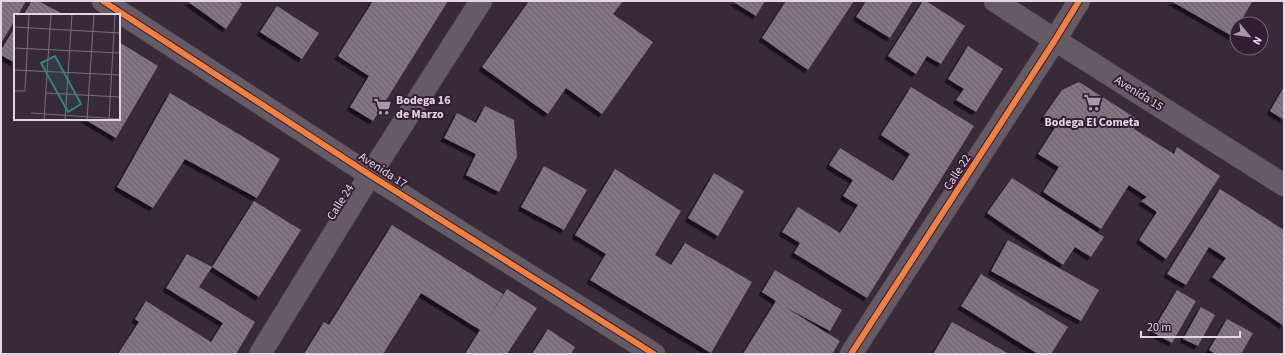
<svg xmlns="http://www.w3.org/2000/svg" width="1285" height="355" viewBox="0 0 1285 355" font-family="'Source Sans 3',sans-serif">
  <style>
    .building { fill: url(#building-back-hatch); filter: url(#shadow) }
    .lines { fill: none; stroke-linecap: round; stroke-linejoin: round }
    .minor-casing { stroke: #514751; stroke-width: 23 }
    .minor { stroke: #645b64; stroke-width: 22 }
    .cycleway-casing { stroke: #321d32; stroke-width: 8 }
    .cycleway { stroke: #f27e40; stroke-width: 6 }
    .labels { text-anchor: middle; stroke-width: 4; stroke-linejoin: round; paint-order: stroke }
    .street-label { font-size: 12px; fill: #e4d6e4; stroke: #321d32 }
    .poi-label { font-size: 12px; font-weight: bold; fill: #e4d6e4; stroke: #321d32; text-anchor: start }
    .inset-road { fill: none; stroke: #7c6f7c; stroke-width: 1 }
    .view { fill: #2f8480; fill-opacity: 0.15; stroke: #2f8480; stroke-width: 2 }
    .inset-edge { fill: none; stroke: #e4d6e4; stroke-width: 2 }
  </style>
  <defs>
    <pattern id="building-back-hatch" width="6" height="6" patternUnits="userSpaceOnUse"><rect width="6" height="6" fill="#807580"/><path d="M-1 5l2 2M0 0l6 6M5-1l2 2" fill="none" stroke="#686068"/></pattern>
    <filter id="shadow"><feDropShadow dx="-3.5" dy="3.5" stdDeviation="0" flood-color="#0009"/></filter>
  </defs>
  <rect width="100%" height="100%" fill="#372b37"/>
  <g class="building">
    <path d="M 1,1 L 26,1 L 18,15 L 15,15 L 15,20 L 1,43 Z"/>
    <path d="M 32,1 L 38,1 L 65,15 L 23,15 Z"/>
    <path d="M 187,1 L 238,1 L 242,4 L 226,29 Z"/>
    <path d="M 373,1 L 448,1 L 373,121 L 350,107 L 369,76 L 338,56 Z"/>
    <path d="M 529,1 L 623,1 L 613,14 L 653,42 L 602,114 L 566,88 L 548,114 L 482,67 Z"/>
    <path d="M 732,1 L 765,1 L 756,16 Z"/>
    <path d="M 786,1 L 854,1 L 808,70 L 762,38 Z"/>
    <path d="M 866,1 L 913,1 L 890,38 L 856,17 Z"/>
    <path d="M 923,1 L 926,1 L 965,26 L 941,64 L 927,56 L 916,74 L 888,56 Z"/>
    <path d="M 1171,1 L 1251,1 L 1252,2 L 1239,24 L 1237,24 L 1237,28 L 1232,36 Z"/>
    <path d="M 277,6 L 319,33 L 302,59 L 260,32 Z"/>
    <path d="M 15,27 L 15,63 L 1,55 L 1,50 Z"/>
    <path d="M 119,42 L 158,66 L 116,138 L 84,119 L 119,119 Z"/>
    <path d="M 968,46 L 1003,69 L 976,112 L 956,100 L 964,89 L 948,79 Z"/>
    <path d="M 1079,82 L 1137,119 L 1134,129 L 1174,154 L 1177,147 L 1220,176 L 1166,259 L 1139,240 L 1157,212 L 1141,201 L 1147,197 L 1129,185 L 1101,229 L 1043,192 L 1059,167 L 1038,154 L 1056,126 L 1043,117 L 1062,90 Z"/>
    <path d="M 911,87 L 974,126 L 867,298 L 794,253 L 800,243 L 782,232 L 798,207 L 840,233 L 858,205 L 843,196 L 853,180 L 829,165 L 840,148 L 893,181 L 910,154 L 881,135 Z"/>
    <path d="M 1284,87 L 1284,120 L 1270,111 Z"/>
    <path d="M 170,93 L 280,159 L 257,198 L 185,159 L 153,208 L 117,187 Z"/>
    <path d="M 485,106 L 514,120 L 517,157 L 499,192 L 466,175 L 476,154 L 444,138 L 457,113 L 476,123 Z"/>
    <path d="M 544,166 L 587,190 L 564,230 L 521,207 Z"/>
    <path d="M 615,169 L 681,211 L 655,255 L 671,265 L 685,243 L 752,282 L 711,353 L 590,280 L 606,254 L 575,235 Z"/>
    <path d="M 714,173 L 744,191 L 718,236 L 688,218 Z"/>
    <path d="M 1012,178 L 1104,237 L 1091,257 L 1075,247 L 1063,265 L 987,213 Z"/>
    <path d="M 1220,189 L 1284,230 L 1284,326 L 1212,277 L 1226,258 L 1209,247 L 1186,285 L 1167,274 Z"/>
    <path d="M 254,201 L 301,230 L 259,297 L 212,267 Z"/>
    <path d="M 392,225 L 503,294 L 488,318 L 507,289 L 537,308 L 507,354 L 465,354 L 480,330 L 421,293 L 383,354 L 304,354 L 324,322 L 329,325 Z"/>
    <path d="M 1008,240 L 1099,290 L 1081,321 L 991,271 Z"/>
    <path d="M 187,254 L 212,267 L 199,287 L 255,322 L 236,354 L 118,354 L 139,322 L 135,319 L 146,301 L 211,342 L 223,323 L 166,288 Z"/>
    <path d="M 775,270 L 842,310 L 830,331 L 785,307 L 840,341 L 832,354 L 743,354 L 776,301 L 762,292 Z"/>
    <path d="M 981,274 L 1068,327 L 1051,354 L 1038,354 L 961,306 Z"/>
    <path d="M 1177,290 L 1196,301 L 1172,343 L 1152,332 Z"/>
    <path d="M 1201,307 L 1215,315 L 1198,346 L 1183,339 Z"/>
    <path d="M 1227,319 L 1253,333 L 1241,354 L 1216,354 L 1209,350 Z"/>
    <path d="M 952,322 L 1009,354 L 933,354 Z"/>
    <path d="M 548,329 L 575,347 L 571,354 L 532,354 Z"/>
  </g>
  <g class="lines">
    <defs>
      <g id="minor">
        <path d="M 103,1 L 370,175 L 654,354"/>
        <path d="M 995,1 L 1055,40 L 1284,185"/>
        <path d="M 260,354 L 370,175 L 481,1"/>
        <path d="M 851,354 L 1055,40 L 1079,1"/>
      </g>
    </defs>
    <use href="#minor" class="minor-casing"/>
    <use href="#minor" class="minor"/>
    <defs>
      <g id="cycleway">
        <path d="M 103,1 L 370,175 L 654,354"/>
        <path d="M 851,354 L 1055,40 L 1079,1"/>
      </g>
    </defs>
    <use href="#cycleway" class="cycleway-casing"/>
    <use href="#cycleway" class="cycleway"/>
  </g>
  <defs>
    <symbol id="supermarket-bare" viewBox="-9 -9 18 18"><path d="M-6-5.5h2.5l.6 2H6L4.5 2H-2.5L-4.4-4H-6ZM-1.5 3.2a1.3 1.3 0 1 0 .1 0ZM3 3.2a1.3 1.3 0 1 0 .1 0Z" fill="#a79aa7" stroke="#321d32" stroke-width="2.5" paint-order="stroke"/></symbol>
  </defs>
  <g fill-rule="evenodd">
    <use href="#supermarket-bare" x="1080" y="90" width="25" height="25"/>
    <use href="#supermarket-bare" x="370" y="94" width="25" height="25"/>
  </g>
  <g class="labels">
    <g class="street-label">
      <text transform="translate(1139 93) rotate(32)" y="4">Avenida 15</text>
      <text transform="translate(383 170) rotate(33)" y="4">Avenida 17</text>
      <text transform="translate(957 172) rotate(-57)" y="4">Calle 22</text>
      <text transform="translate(340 202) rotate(-58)" y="4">Calle 24</text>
    </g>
    <g class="poi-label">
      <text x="396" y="104">Bodega 16<tspan x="396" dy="14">de Marzo</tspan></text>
      <text x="1092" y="126" text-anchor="middle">Bodega El Cometa</text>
    </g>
  </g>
  <g transform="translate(14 14)">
    <rect width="106" height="106" fill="#372b37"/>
    <path class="inset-road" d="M 0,13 L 106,19M 0,34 L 106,39M 0,56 L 106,61M 0,77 L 11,77 L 15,0M 32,79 L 106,83M 17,99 L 106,105M 30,106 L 37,0M 51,106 L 58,0M 73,106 L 80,0M 95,106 L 101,0"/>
    <path class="view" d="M 41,42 L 67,90 L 54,98 L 27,49 Z"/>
    <rect width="106" height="106" class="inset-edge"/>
  </g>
  <rect width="1285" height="355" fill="none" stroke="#e4d6e4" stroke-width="4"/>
  <g transform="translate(1249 36) rotate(119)"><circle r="19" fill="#321d32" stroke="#796779"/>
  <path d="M0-3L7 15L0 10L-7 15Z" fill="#a79aa7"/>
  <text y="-6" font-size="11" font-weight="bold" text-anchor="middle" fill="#e4d6e4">N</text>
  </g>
  <path d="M1141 331v6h99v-6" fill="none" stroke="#e4d6e4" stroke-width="2"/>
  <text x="1147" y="331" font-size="12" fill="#e4d6e4" stroke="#321d32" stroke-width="3" paint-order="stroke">20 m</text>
</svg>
